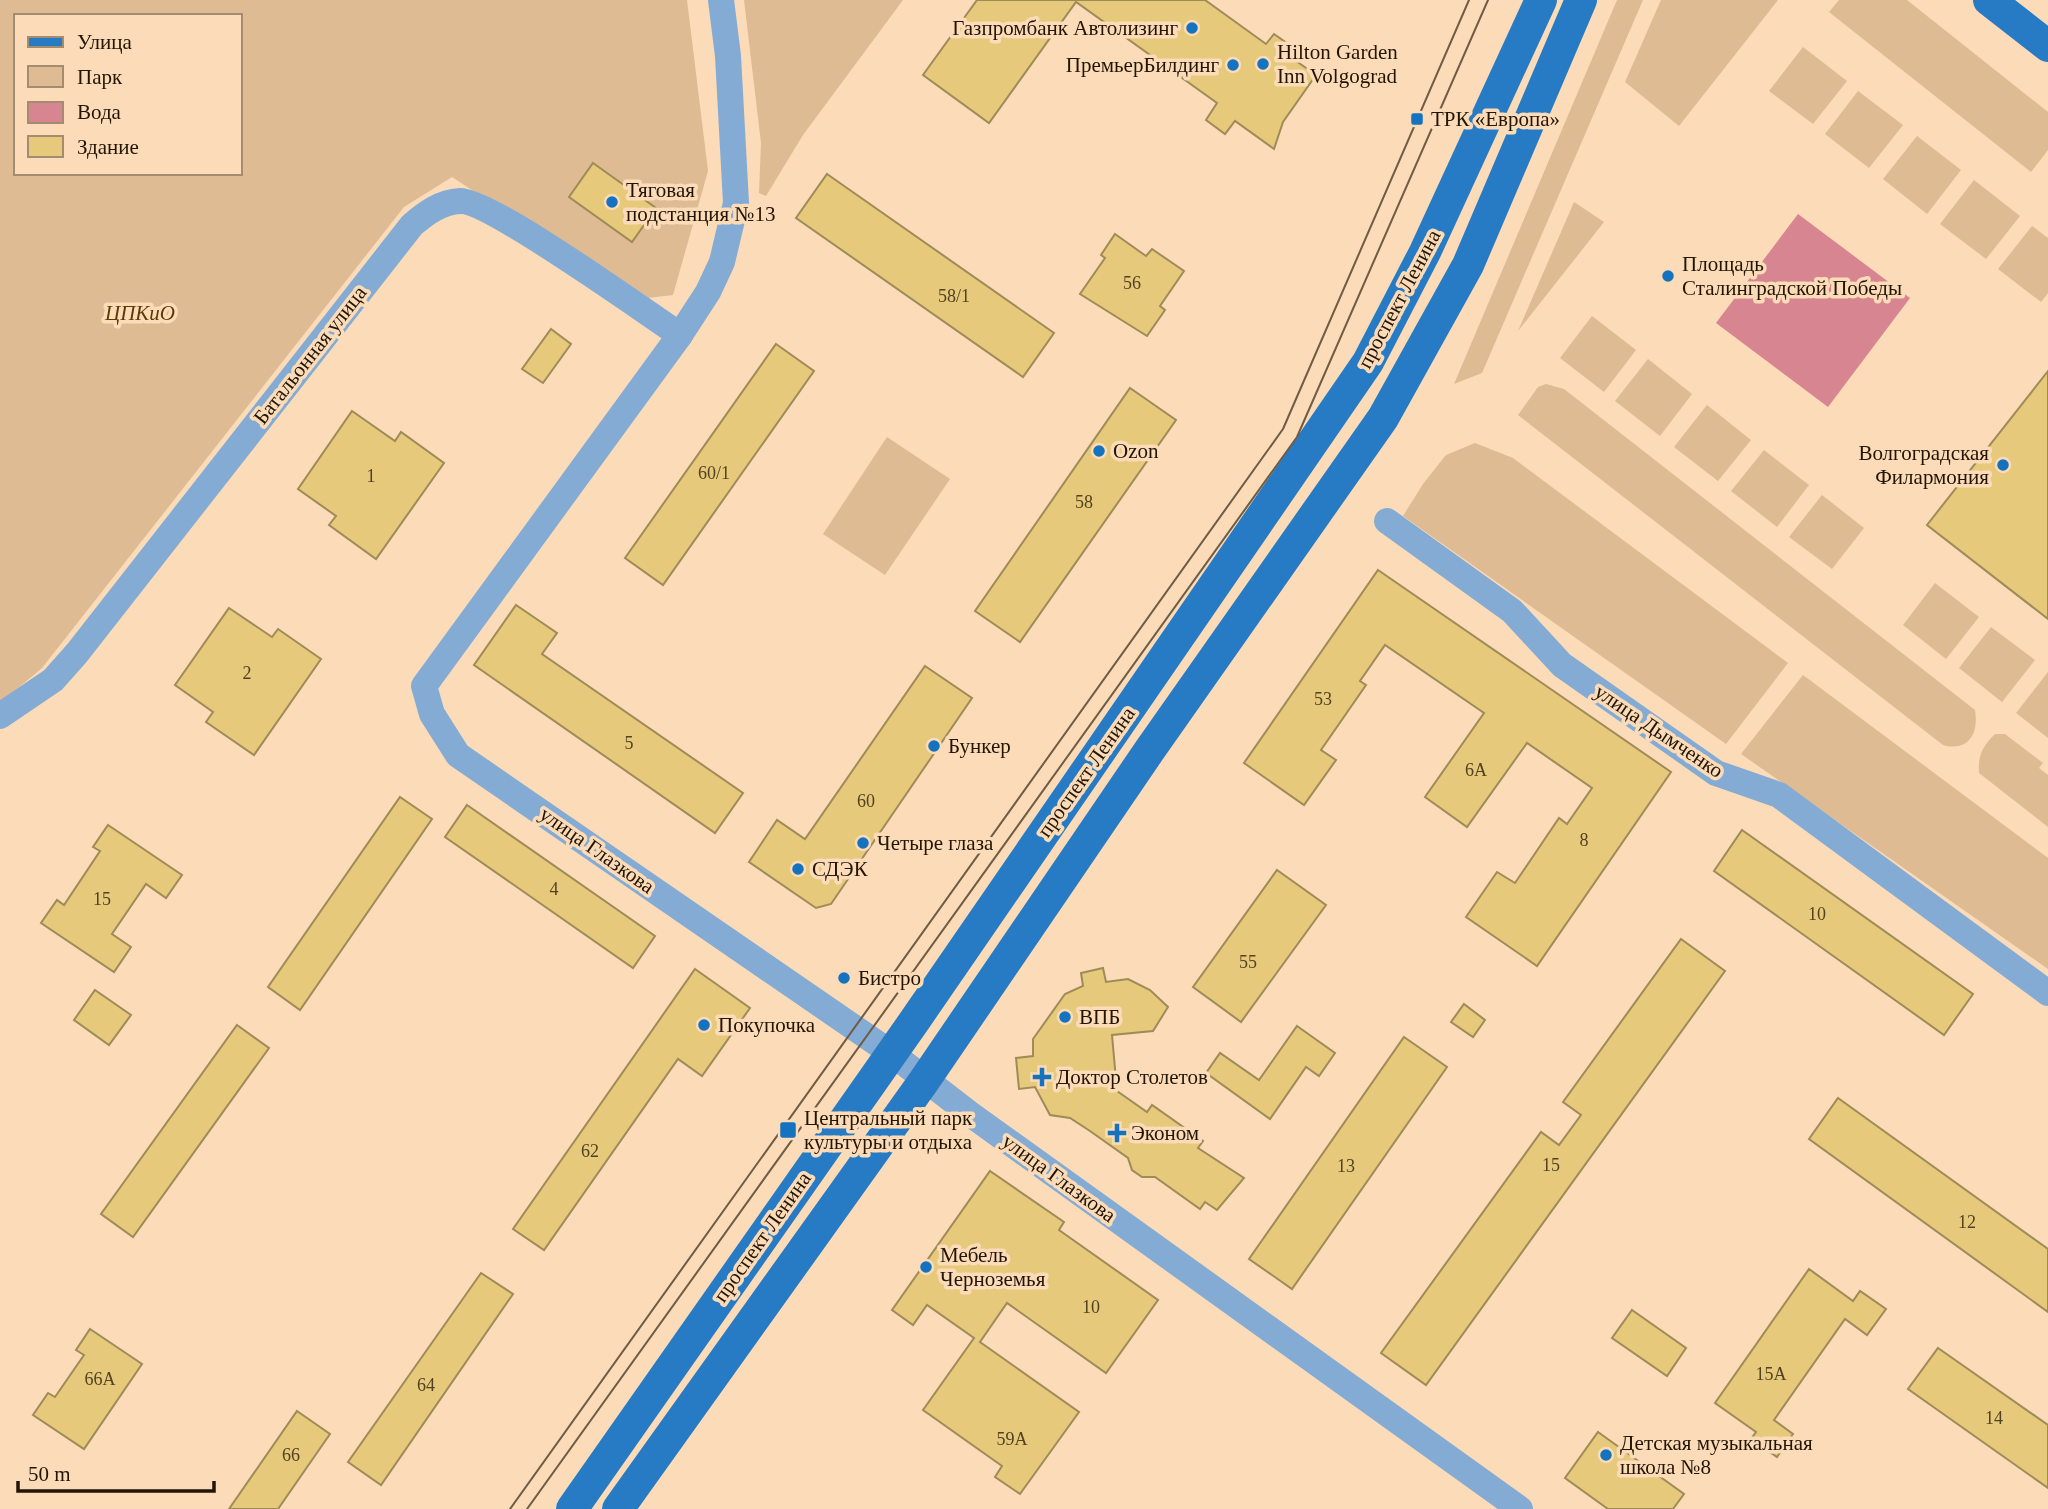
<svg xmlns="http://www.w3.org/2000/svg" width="2048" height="1509" viewBox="0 0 2048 1509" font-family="Georgia,serif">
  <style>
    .green { fill: #debb93; fill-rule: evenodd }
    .water { fill: #d88592 }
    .building { fill: #e6c97b; stroke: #9e8b58; stroke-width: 2 }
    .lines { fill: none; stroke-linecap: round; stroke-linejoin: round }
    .minor { stroke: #84abd4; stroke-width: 26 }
    .major { stroke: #277ac4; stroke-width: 32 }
    .tram { stroke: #6f5c44; stroke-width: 2 }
    .poi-dot { fill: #1572bf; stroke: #fbdbb8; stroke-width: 2.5 }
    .labels { text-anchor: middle; stroke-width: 7; stroke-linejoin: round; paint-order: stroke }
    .number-label { font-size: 18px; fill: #534222 }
    .poi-label { font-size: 21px; fill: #221504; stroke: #fbdbb8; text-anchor: start }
    .street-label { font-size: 21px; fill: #221504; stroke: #fbdbb8 }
    .park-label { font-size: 21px; font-style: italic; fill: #5d3a05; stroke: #fbdbb8 }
  </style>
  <rect width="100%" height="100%" fill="#fbdbb8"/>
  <g class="green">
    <path d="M 0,0 L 687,0 L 708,171 L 673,295 L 639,299 L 452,177 L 404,207 L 42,668 L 0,703 ZM 16,16 L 240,16 L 240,173 L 16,173 Z"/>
    <path d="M 744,0 L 903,0 L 803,135 L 766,196 L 759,193 L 761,143 Z"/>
    <path d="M 1617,0 L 1643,0 L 1482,373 L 1454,384 Z"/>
    <path d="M 1661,0 L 1778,0 L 1679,126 L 1625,82 Z"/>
    <path d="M 1839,0 L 1907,0 L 2048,112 L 2048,150 L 2031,172 L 1829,12 Z"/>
    <path d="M 1803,47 L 1847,81 L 1813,124 L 1769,91 Z"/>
    <path d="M 1858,91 L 1903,125 L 1869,168 L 1825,134 Z"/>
    <path d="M 1917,136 L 1961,170 L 1927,214 L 1883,179 Z"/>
    <path d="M 1974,180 L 2020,216 L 1986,259 L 1940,224 Z"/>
    <path d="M 1574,202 L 1604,222 L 1518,331 Z"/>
    <path d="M 2032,226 L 2048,238 L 2048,293 L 2041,302 L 1998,269 Z"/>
    <path d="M 1592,316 L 1636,350 L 1604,392 L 1560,358 Z"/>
    <path d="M 1648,359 L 1692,394 L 1660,436 L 1615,401 Z"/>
    <path d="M 1546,384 L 1564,389 L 1975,710 C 1979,734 1968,752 1943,745 L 1518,415 L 1538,387 Z"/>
    <path d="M 1707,405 L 1751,440 L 1718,481 L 1674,447 Z"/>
    <path d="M 887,437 L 950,479 L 885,575 L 823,534 Z"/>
    <path d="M 1475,443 L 1513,458 L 1788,663 L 1726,744 L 1403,516 L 1423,484 L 1446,455 Z"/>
    <path d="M 1764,450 L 1809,485 L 1777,527 L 1731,491 Z"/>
    <path d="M 1822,495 L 1864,528 L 1832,569 L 1789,537 Z"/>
    <path d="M 1935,583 L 1979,617 L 1946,659 L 1903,625 Z"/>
    <path d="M 1991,627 L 2035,660 L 2002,702 L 1959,668 Z"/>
    <path d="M 2048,672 L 2048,738 L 2016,713 Z"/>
    <path d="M 1803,675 L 2048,858 L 2048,969 L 1741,754 Z"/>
    <path d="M 1995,734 L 2005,734 L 2043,763 L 2039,768 L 2048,775 L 2048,827 L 1979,773 C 1978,755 1982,747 1995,734 Z"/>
  </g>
  <path class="water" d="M 1798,214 L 1910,298 L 1828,407 L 1716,323 Z"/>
  <g class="building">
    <path d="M 977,0 L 1205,0 L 1266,44 L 1274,34 L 1294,48 L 1289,56 L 1316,75 L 1283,122 L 1274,149 L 1235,121 L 1225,134 L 1206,120 L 1217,103 L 1076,2 L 989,123 L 923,75 Z"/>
    <path d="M 593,163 L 656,208 L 632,242 L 569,197 Z"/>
    <path d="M 827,174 L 1054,333 L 1023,377 L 796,218 Z"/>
    <path d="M 1115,234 L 1146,256 L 1152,249 L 1184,271 L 1160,306 L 1165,310 L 1147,336 L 1080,294 L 1105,258 L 1101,255 Z"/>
    <path d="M 551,329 L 571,344 L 543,383 L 522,369 Z"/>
    <path d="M 776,344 L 814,371 L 663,585 L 625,558 Z"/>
    <path d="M 2048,371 L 2048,619 L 1927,525 Z"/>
    <path d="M 1130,388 L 1176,420 L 1020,642 L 975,611 Z"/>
    <path d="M 352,411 L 395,441 L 401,432 L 444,463 L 376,559 L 329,525 L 336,516 L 298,489 Z"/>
    <path d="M 1378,570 L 1671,772 L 1537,966 L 1466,917 L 1497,872 L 1515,883 L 1559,818 L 1567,824 L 1592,788 L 1527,743 L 1467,827 L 1425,797 L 1484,713 L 1385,645 L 1360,681 L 1366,685 L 1321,750 L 1336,760 L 1304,805 L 1244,763 Z"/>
    <path d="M 516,605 L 557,633 L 542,654 L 743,793 L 715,833 L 474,665 Z"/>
    <path d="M 229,608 L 272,637 L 278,629 L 321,659 L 254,755 L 206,722 L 213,712 L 175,685 Z"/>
    <path d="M 925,666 L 972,698 L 831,904 L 816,908 L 749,862 L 777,820 L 805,839 Z"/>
    <path d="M 400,797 L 432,819 L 300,1010 L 268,987 Z"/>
    <path d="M 467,805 L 655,936 L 633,968 L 445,837 Z"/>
    <path d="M 108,825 L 182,875 L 166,898 L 146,884 L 112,934 L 131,947 L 114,972 L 41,923 L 57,900 L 64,905 L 100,851 L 93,847 Z"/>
    <path d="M 1742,830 L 1973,994 L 1944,1035 L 1714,871 Z"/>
    <path d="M 1277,870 L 1326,905 L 1241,1022 L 1193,987 Z"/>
    <path d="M 1681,939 L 1725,971 L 1426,1385 L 1381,1353 L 1541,1132 L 1559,1145 L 1581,1115 L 1563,1102 Z"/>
    <path d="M 1103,968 L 1106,982 L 1128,979 L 1150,990 L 1168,1007 L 1153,1031 L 1112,1035 L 1117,1091 L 1147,1112 L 1152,1105 L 1203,1141 L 1198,1148 L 1244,1178 L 1217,1210 L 1205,1202 L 1200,1209 L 1155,1177 L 1142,1177 L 1132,1170 L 1128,1158 L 1090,1131 L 1070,1118 L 1050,1115 L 1035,1087 L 1019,1089 L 1016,1058 L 1033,1056 L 1033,1039 L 1065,994 L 1083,986 L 1081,973 Z"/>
    <path d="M 695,969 L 750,1008 L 702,1076 L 678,1059 L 544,1250 L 513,1229 Z"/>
    <path d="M 95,990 L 131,1015 L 109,1045 L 74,1020 Z"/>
    <path d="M 1464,1004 L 1485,1020 L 1473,1037 L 1451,1022 Z"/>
    <path d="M 237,1025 L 269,1048 L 133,1237 L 101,1214 Z"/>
    <path d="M 1297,1026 L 1335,1053 L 1319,1076 L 1306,1067 L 1270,1119 L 1206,1073 L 1220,1053 L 1259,1080 Z"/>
    <path d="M 1404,1037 L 1447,1067 L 1292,1289 L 1249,1259 Z"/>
    <path d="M 1838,1098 L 2048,1249 L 2048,1312 L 1809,1139 Z"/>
    <path d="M 990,1171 L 1064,1222 L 1059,1230 L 1158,1300 L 1106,1373 L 1007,1303 L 980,1342 L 1079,1412 L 1020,1494 L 995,1477 L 1002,1466 L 923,1410 L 974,1338 L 927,1305 L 913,1325 L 892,1310 Z"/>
    <path d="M 1809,1269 L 1853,1301 L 1860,1291 L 1886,1309 L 1867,1335 L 1845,1319 L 1774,1420 L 1793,1434 L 1777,1457 L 1751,1439 L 1756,1432 L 1715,1403 Z"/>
    <path d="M 481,1273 L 513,1294 L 381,1485 L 348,1462 Z"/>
    <path d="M 1632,1310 L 1686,1348 L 1667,1376 L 1612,1338 Z"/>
    <path d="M 90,1329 L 142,1364 L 84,1449 L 33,1415 L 48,1393 L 55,1397 L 84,1355 L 76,1350 Z"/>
    <path d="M 1938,1348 L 2048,1425 L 2048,1488 L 1908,1389 Z"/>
    <path d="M 297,1411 L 330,1434 L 278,1509 L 229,1509 Z"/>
    <path d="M 1598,1432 L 1684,1494 L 1673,1509 L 1608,1509 L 1565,1478 Z"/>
  </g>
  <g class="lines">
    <g class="minor">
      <path d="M 721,0 L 728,56 L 736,203 L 722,262 L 708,292 L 680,335 L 424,686 L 432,714 L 458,755 L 891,1053 L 970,1114 L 1520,1509"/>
      <path d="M 1387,521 L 1512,611 L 1562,665 L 1716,773 L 1779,795 L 2048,993"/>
      <path d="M 0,716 L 53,680 L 77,653 L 412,225 C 426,213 441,202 460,201 C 490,200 645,312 680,335"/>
    </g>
    <g class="major">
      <path d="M 1989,0 L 2048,46"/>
      <path d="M 572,1509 L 915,1020 L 1368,362 L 1425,252 L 1541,0"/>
      <path d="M 618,1509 L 924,1081 L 1149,751 L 1383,418 L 1468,265 L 1581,0"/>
    </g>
    <g class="tram">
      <path d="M 510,1509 L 1283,429 L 1469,0"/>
      <path d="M 527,1509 L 1297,437 L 1488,0"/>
    </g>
  </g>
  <g class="poi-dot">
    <circle cx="1192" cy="28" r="7"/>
    <circle cx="1263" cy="64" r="7"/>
    <circle cx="1233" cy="65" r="7"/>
    <rect x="1410" y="112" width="14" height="14" rx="3.5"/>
    <circle cx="612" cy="202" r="7"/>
    <circle cx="1668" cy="276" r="7"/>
    <circle cx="1099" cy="451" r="7"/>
    <circle cx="2003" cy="465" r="7"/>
    <circle cx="934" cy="746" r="7"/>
    <circle cx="863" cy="843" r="7"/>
    <circle cx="798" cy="869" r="7"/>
    <circle cx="844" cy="978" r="7"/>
    <circle cx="1065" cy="1017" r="7"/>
    <circle cx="704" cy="1025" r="7"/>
    <path d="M1038.5 1066.5h7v7h7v7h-7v7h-7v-7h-7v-7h7z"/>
    <rect x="779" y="1121" width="18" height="18" rx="3.5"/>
    <path d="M1113.5 1122.5h7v7h7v7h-7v7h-7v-7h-7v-7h7z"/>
    <circle cx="926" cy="1267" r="7"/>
    <circle cx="1606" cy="1455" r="7"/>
  </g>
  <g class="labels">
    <g class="number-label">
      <text x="1132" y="289">56</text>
      <text x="954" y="302">58/1</text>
      <text x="714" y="479">60/1</text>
      <text x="371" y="482">1</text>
      <text x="1084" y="508">58</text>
      <text x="247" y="679">2</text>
      <text x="1323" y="705">53</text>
      <text x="629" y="749">5</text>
      <text x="1476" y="776">6А</text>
      <text x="866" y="807">60</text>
      <text x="1584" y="846">8</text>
      <text x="554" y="895">4</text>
      <text x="102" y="905">15</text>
      <text x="1817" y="920">10</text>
      <text x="1248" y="968">55</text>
      <text x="590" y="1157">62</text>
      <text x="1551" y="1171">15</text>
      <text x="1346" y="1172">13</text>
      <text x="1967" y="1228">12</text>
      <text x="1091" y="1313">10</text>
      <text x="1771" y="1380">15А</text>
      <text x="100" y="1385">66А</text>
      <text x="426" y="1391">64</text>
      <text x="1994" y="1424">14</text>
      <text x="1012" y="1445">59А</text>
      <text x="291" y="1461">66</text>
    </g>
    <g class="poi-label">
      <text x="1178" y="35" text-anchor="end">Газпромбанк Автолизинг</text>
      <text x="1277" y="59">Hilton Garden<tspan x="1277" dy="24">Inn Volgograd</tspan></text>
      <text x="1219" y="72" text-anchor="end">ПремьерБилдинг</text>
      <text x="1431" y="126">ТРК «Европа»</text>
      <text x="626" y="197">Тяговая<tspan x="626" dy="24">подстанция №13</tspan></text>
      <text x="1682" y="271">Площадь<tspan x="1682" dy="24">Сталинградской Победы</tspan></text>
      <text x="1113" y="458">Ozon</text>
      <text x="1989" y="460" text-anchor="end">Волгоградская<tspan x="1989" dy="24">Филармония</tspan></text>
      <text x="948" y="753">Бункер</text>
      <text x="877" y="850">Четыре глаза</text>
      <text x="812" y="876">СДЭК</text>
      <text x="858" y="985">Бистро</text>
      <text x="1079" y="1024">ВПБ</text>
      <text x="718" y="1032">Покупочка</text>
      <text x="1056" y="1084">Доктор Столетов</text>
      <text x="804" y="1125">Центральный парк<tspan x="804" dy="24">культуры и отдыха</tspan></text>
      <text x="1131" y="1140">Эконом</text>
      <text x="940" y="1262">Мебель<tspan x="940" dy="24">Черноземья</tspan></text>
      <text x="1620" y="1450">Детская музыкальная<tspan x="1620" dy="24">школа №8</tspan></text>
    </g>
    <g class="street-label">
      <text transform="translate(1399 299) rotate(-62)" y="7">проспект Ленина</text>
      <text transform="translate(310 355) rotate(-52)" y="7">Батальонная улица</text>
      <text transform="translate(1659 731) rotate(34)" y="7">улица Дымченко</text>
      <text transform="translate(1086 772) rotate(-55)" y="7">проспект Ленина</text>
      <text transform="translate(597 850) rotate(35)" y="7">улица Глазкова</text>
      <text transform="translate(1059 1178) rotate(36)" y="7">улица Глазкова</text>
      <text transform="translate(762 1237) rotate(-55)" y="7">проспект Ленина</text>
    </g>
    <g class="park-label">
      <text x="140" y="320">ЦПКиО</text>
    </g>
  </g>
  <rect x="14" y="14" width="228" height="161" fill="#fbdbb8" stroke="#a48c70" stroke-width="2"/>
  <rect x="28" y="37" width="35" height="10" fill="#277ac4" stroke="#a48c70" stroke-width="2"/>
  <text x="77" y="49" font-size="21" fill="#221504">Улица</text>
  <rect x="28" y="66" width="35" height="21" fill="#debb93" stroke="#a48c70" stroke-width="2"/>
  <text x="77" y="84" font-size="21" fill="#221504">Парк</text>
  <rect x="28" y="102" width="35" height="21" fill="#d88592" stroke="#a48c70" stroke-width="2"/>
  <text x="77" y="119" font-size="21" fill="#221504">Вода</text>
  <rect x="28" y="136" width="35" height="21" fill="#e6c97b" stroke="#a48c70" stroke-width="2"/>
  <text x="77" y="154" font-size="21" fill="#221504">Здание</text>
  <path d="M18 1481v10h196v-10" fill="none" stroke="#221504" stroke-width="3.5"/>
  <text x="28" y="1481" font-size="21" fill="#221504" stroke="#fbdbb8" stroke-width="5" paint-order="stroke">50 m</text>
</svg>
